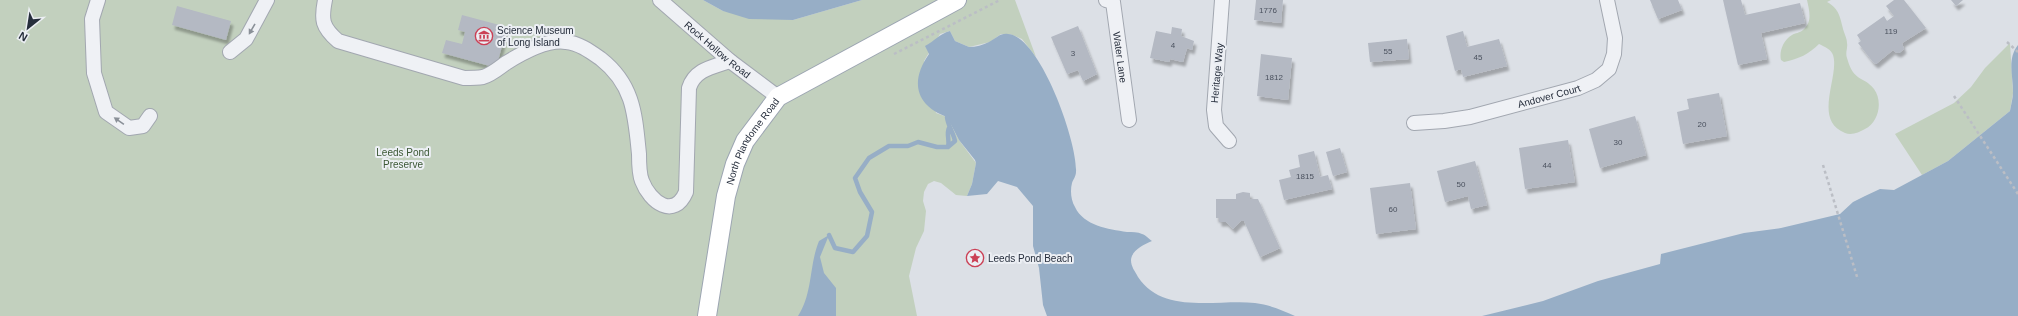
<svg xmlns="http://www.w3.org/2000/svg" width="2018" height="316" viewBox="0 0 2018 316" font-family="Helvetica,sans-serif">
<style>
.green{fill:#c2d0be}
.water{fill:#97aec6}
.lines{fill:none;stroke-linecap:round;stroke-linejoin:round}
.stream{stroke:#97aec6;stroke-width:4.5}
.building{fill:#b4b9c3;filter:url(#shadow)}
.minor-casing{stroke:#a2a7b0;stroke-width:16}
.major-casing{stroke:#9ca5b2;stroke-width:20}
.path{stroke:#bbbec5;stroke-width:2.5;stroke-dasharray:3 3;stroke-linecap:butt}
.minor{stroke:#eff1f5;stroke-width:14}
.major{stroke:#fff;stroke-width:18}
.oneway{fill:#8a9098}
.labels{text-anchor:middle;dominant-baseline:central;stroke-width:4;stroke-linejoin:round;paint-order:stroke}
.number-label{font-size:8px;fill:#4a515e}
.poi-label{font-size:10px;fill:#262e3c;stroke:#eceff4;text-anchor:start}
.street-label{font-size:10px;fill:#262e3c;stroke:#eceff4}
.park-label{font-size:10px;fill:#3b5834;stroke:#eceff4}
</style>
<defs>
<filter id="shadow"><feDropShadow dx="2.5" dy="4.5" stdDeviation="1" flood-color="#0004"/></filter>
</defs>
<rect width="100%" height="100%" fill="#dce0e6"/>
<path class="green" d="M0,0H703L723,11L793,20L862,0H1015L1036,57L1022,39L1010,34H1001L990,42L969,47L955,41L950,31L940,34L924,61L936,113L947,117L959,140L976,163L972,184L967,196L956,195L941,183L934,181L928,184L924,192L923,201L926,211L924,231L916,248L909,276L917,316H0Z
M1807,0H1831L1827,2C1840,9 1840,18 1844,32C1845,35 1847,39 1847,43C1848,48 1845,53 1847,58C1854,83 1863,75 1874,89C1883,101 1879,122 1865,129C1859,132 1852,136 1845,133C1812,120 1840,76 1833,55C1831,49 1825,47 1819,44C1809,54 1799,59 1784,62L1781,60C1779,52 1783,40 1792,35C1795,33 1800,33 1803,30C1813,22 1809,10 1807,0Z
M2010,43L2013,93L2010,111L1948,161L1922,175L1895,134L1954,103L1971,87L1985,68Z"/>
<path class="water" d="M703,0H862L793,20L749,19L723,11Z
M950,31L955,41L969,47C976,47 983,45 989,42C997,38 1000,33 1008,34C1040,36 1078,143 1076,172C1076,176 1073,180 1072,183C1070,191 1071,200 1075,207C1084,226 1108,229 1127,232C1132,232 1138,232 1142,234C1146,235 1149,239 1152,241C1143,245 1132,250 1131,260C1131,267 1135,271 1138,277C1163,315 1217,299 1255,303C1270,305 1282,310 1295,316H1047L1043,305L1039,268L1033,246V206L1017,187L998,181L987,194L967,196L972,184L976,163L975,160L959,140L947,117C915,105 910,81 929,54L925,46C935,41 939,34 950,31Z
M2018,45V316H1482L1543,301L1598,281L1660,264L1661,254L1744,233L1781,228L1840,214L1853,202L1865,196L1880,189L1894,190L1948,161L2010,111C2011,105 2013,98 2013,92C2013,75 2007,59 2018,45Z
M829,235L820,257L824,273L836,288V316H798C813,293 809,265 819,241Z"/>
<g class="lines">
<path class="stream" d="M948,147C950,140 946,134 949,128
M829,235L835,248L853,252L867,236L872,212L860,192L855,178L869,158L889,146H908L918,142L937,147H948L955,141C953,132 948,126 947,117"/>
</g>
<path class="building" d="M1256,0H1283L1281,23L1254,20Z
M1650,0H1678L1682,10L1658,19Z
M1723,0H1741L1745,15L1800,3L1805,23L1761,33L1767,59L1738,65Z
M1894,0H1904L1926,28L1902,43L1904,49L1899,53L1895,52L1893,50L1876,64L1873,62L1858,43L1861,41L1857,35L1884,16L1887,21L1894,16L1886,6Z
M1951,0H1963L1956,6Z
M177,6L231,21L226,40L172,25Z
M462,15L507,27L498,61L490,66L442,53L446,40L462,44L465,32L458,30Z
M1078,26L1097,74L1083,81L1078,70L1067,74L1051,37Z
M1172,27L1182,29L1181,36L1194,41L1192,50L1187,48L1183,62L1170,59L1169,62L1150,58L1156,31L1171,34Z
M1463,31L1467,47L1499,39L1507,66L1463,77L1461,69L1455,71L1446,36Z
M1407,39L1409,59L1370,62L1368,43Z
M1261,54L1292,58L1288,100L1257,96Z
M1719,93L1727,136L1683,144L1677,112L1689,109L1687,99Z
M1635,116L1646,155L1600,168L1589,129Z
M1568,140L1575,182L1525,189L1519,148Z
M1340,148L1347,172L1333,176L1326,152Z
M1314,151L1320,177L1328,175L1332,189L1284,200L1279,180L1291,177L1289,170L1300,167L1298,155Z
M1475,161L1487,205L1471,209L1468,196L1445,202L1437,171Z
M1410,183L1416,229L1376,234L1370,188Z
M1243,192L1250,193V199H1258L1280,248L1260,257L1244,221H1241L1233,229L1226,222H1219V218H1216V199H1236V194Z"/>
<g class="lines">
<defs>
<g id="minor">
<path d="M98,0L92,19L94,73L106,112L129,128L143,126L150,116"/>
<path d="M325,0C321,20 322,27 338,41L464,78C470,78 477,78 483,77C491,75 499,68 506,63C522,53 546,39 566,42C579,43 591,52 601,59C634,85 635,115 639,154C639,163 639,174 642,181C650,202 674,220 686,192L689,88C695,69 713,67 730,61"/>
<path id="s1" d="M660,0L730,61L778,97"/>
<path id="s2" d="M1106,0L1113,2L1129,120"/>
<path d="M1222,0L1214,110L1216,126L1229,141"/>
<path d="M230,52L246,39L267,0"/>
<path id="s3" d="M1414,123L1444,121L1470,117L1578,88L1596,80L1609,69L1614,54L1615,38L1607,0"/>
</g>
<g id="major">
<path id="s4" d="M707,316L726,196L735,164L745,141L778,97L957,0"/>
</g>
</defs>
<use href="#minor" class="minor-casing"/>
<use href="#major" class="major-casing"/>
<path class="path" d="M2007,42L2018,52
M894,54L1000,0
M1954,96L2018,194
M1823,165L1858,280"/>
<use href="#minor" class="minor"/>
<use href="#major" class="major"/>
</g>
<defs><path id="oneway-solid" d="M-6-.8H1V-3.2L6.5 0L1 3.2V.8H-6Z"/></defs>
<g class="oneway">
<use href="#oneway-solid" transform="translate(252 29) rotate(120)"/>
<use href="#oneway-solid" transform="translate(119 121) rotate(-145)"/>
</g>
<defs>
<symbol id="museum-ring" viewBox="-11 -11 22 22"><circle r="9.5" fill="#eceff4" stroke="#cb4156" stroke-width="1.5"/><path d="M0-6L6-3V-2H-6V-3ZM-5-1h2V3h-2ZM-1-1h2V3h-2ZM3-1h2V3H3ZM-6 4H6V6H-6Z" fill="#cb4156"/></symbol>
<symbol id="sight-ring" viewBox="-11 -11 22 22"><circle r="9.5" fill="#eceff4" stroke="#cb4156" stroke-width="1.5"/><path d="M0-6L1.8-2.2L6-1.7L2.9 1.2L3.7 5.4L0 3.3L-3.7 5.4L-2.9 1.2L-6-1.7L-1.8-2.2Z" fill="#cb4156"/></symbol>
</defs>
<g fill-rule="evenodd">
<use href="#museum-ring" x="474" y="26" width="20" height="20"/>
<use href="#sight-ring" x="965" y="248" width="20" height="20"/>
</g>
<g class="labels">
<g class="number-label">
<text x="1268" y="10">1776</text>
<text x="1891" y="31">119</text>
<text x="1173" y="45">4</text>
<text x="1388" y="51">55</text>
<text x="1073" y="53">3</text>
<text x="1478" y="57">45</text>
<text x="1274" y="77">1812</text>
<text x="1702" y="124">20</text>
<text x="1618" y="142">30</text>
<text x="1547" y="165">44</text>
<text x="1305" y="176">1815</text>
<text x="1461" y="184">50</text>
<text x="1393" y="209">60</text>
</g>
<g class="poi-label">
<text x="497" y="30">Science Museum<tspan x="497" dy="12">of Long Island</tspan></text>
<text x="988" y="258">Leeds Pond Beach</text>
</g>
<g class="street-label">
<text stroke="none"><textPath href="#s1" startOffset="76">Rock Hollow Road</textPath></text>
<text stroke="none"><textPath href="#s2" startOffset="63">Water Lane</textPath></text>
<text transform="translate(1217 73) rotate(-85)">Heritage Way</text>
<text stroke="none"><textPath href="#s3" startOffset="138">Andover Court</textPath></text>
<text stroke="none"><textPath href="#s4" startOffset="183">North Plandome Road</textPath></text>
</g>
<g class="park-label">
<text x="403" y="152">Leeds Pond<tspan x="403" dy="12">Preserve</tspan></text>
</g>
</g>
<g transform="translate(28 28) rotate(210)" stroke="#eceff4" stroke-width="3" paint-order="stroke">
<path d="M0-3L7 15L0 10L-7 15Z" fill="#262e3c"/>
<text y="-6" font-size="11" font-weight="bold" text-anchor="middle" fill="#262e3c">N</text>
</g>
</svg>
